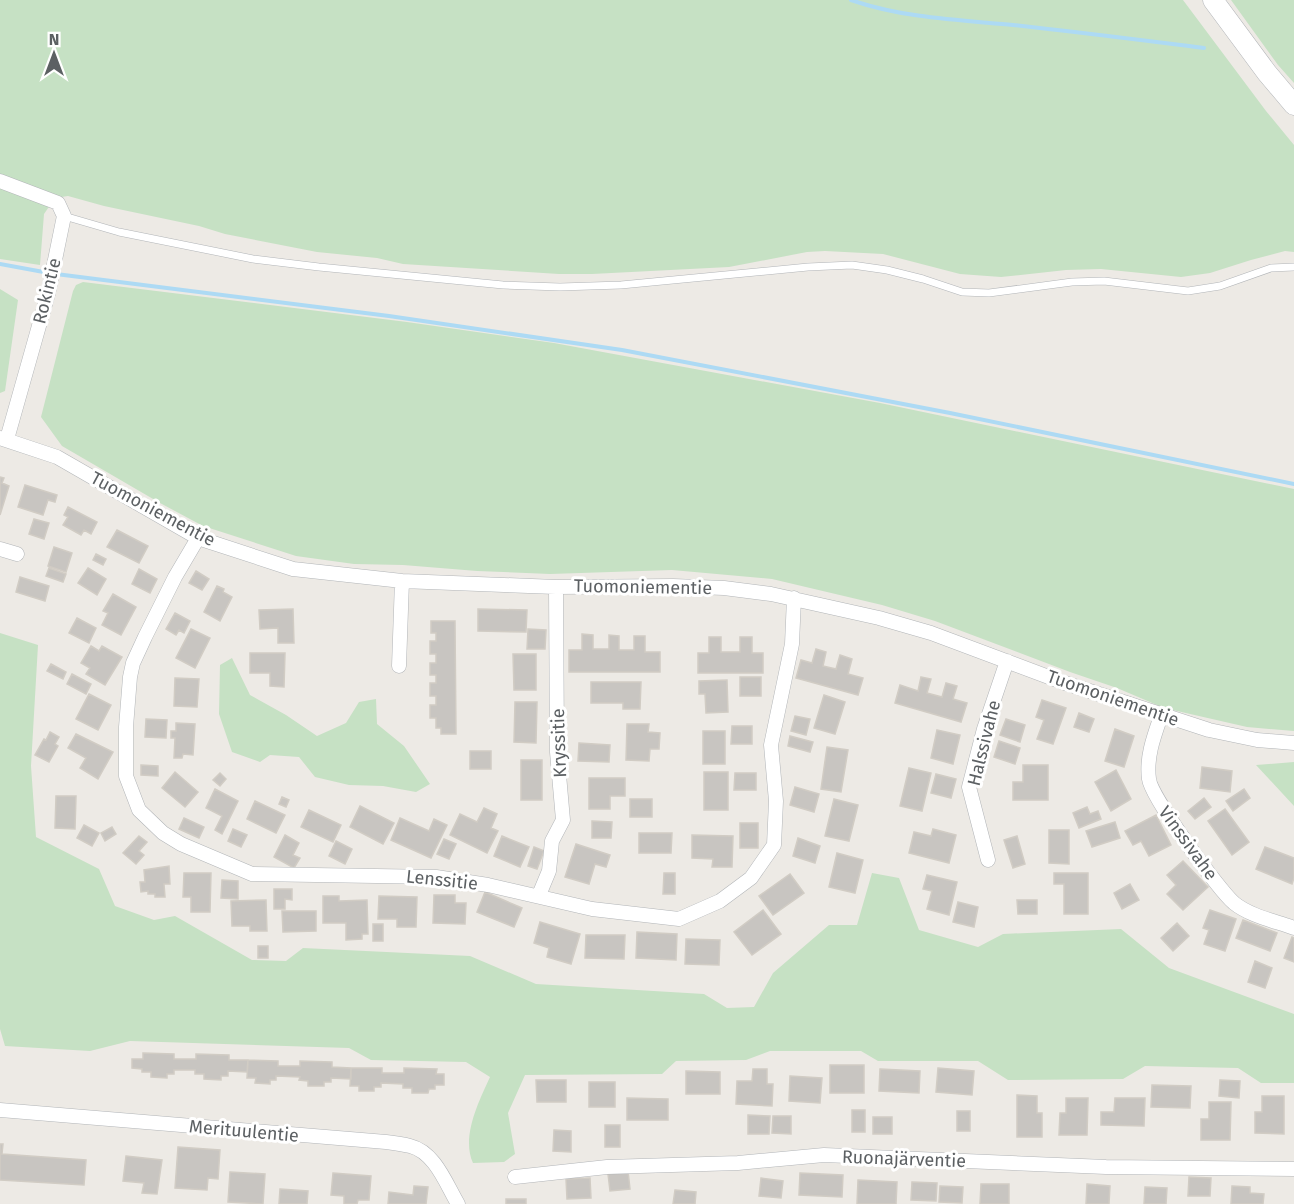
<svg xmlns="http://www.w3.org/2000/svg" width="1294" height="1204" viewBox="0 0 1294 1204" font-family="'Fira Sans',sans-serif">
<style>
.green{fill:#c6e1c4}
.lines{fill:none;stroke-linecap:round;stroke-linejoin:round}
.stream{stroke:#addaf4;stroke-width:4}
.building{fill:#c8c5c1;stroke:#d1ccc4;stroke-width:1.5}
.service-casing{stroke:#b2b5b8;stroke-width:8}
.minor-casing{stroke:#b2b5b8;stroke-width:15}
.secondary-casing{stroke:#b1b4b8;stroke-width:21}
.service{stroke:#fff;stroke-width:7}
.minor{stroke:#fff;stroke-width:14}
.secondary{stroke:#fff;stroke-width:20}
.labels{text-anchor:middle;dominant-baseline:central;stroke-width:6;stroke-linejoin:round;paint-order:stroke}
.street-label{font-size:18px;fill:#5c6063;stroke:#fff}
</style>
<rect width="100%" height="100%" fill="#edeae5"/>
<path class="green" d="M0,0H1183L1266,111L1294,145V252L1285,251L1251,260L1210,273L1181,277L1101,269L1066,270L1001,277L960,274L883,254L825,251L807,252L729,267L592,274H559L403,264L377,258L317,252L225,234L199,226L104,206L68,196L55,198L44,214L40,265L0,259Z
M1231,0H1294V83L1278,65Z
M83,282L407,322L554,343L880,403L1294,489V731L1247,727L1164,708L1117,688L1070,672L935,621L882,605L772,579L672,570L550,574L477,571L403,565L354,564L296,556L203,526L160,503L62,446L41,417L73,291L76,285Z
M0,289L18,300L5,391L0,393Z
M0,633L38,645L31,766L36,837L99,869L115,906L154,920L175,916L252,960L286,961L303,948L470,956L536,984L704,994L727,1008L754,1007L773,973L829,925H857L872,873L899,878L919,930L978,947L1003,934L1121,929L1169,968L1294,1014V1083H1261L1238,1068L1145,1066L1123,1079L1008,1080L978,1061H878L861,1051H770L746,1060L676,1061L662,1074L525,1075L508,1113L515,1154L504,1162L473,1163C461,1137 479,1101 490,1077L466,1062L371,1060L349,1048L130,1041L90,1051L5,1046L0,1029Z
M232,658L250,695L286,715L317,736L346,723L359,702L376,699L377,724L404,746L430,784L416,792L383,786L349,785L315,777L299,757L270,755L260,762L232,752L219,714L220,665Z
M1294,762V806L1256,765Z"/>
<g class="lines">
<path class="stream" d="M851,0C903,18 959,20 1013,25C1077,32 1140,40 1204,48
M0,264L49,273
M56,274L389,316L622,350L950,413L1294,484"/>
</g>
<path class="building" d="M0,477L4,478L2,483L9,486L0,515Z
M25,485L57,495L55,502L48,500L43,515L18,507Z
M68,507L97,522L91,534L84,530L81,535L63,525L68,517L64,515Z
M34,519L49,523L44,539L29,534Z
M117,530L148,546L139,563L107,547Z
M54,547L72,553L66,572L48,566Z
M96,554L106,559L103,565L93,560Z
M49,568L66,574L63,582L46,576Z
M88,568L106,579L97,595L78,583Z
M139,569L157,579L150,593L132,584Z
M196,571L209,579L202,590L189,583Z
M20,577L49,586L45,601L16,592Z
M217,586L224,589L223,592L232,597L220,621L204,612Z
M113,594L136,607L121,635L102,625L108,613L103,611Z
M293,609L294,643H278V628L260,629L259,610Z
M478,609L527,610L526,632L478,631Z
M175,613L190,621L184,633L179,630L176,635L166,629Z
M77,618L96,628L89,643L69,633Z
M431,621H455L456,734H441V728H436V718H430V705H436V696H430V683H436V675H430V663H436V654H430V641H436V633H431Z
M191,629L210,638L195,668L176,658Z
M528,629L546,630L545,649H527Z
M582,634L593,635V649H609V635L619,636V650H634V636H645V652H660V672H569V650H582Z
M709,637H721V652H740V637H752V653H763V673H698V653H709Z
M91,646L99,651L102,646L122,657L105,685L86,674L90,668L81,663Z
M816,649L826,652L823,666L836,669L840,655L852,659L848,674L863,678L858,695L796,678L801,660L812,663Z
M250,653H285L284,687L270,686V673H250Z
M513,654H536V690H514Z
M51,664L66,672L63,679L47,671Z
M72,674L91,684L86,694L67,684Z
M740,677H761V696H740Z
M921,677L931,679L927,693L942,697L946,683L957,686L953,699L967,703L961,722L895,703L900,685L918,691Z
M175,678L199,679L197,707L174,706Z
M727,680L728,712L706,713L705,694H699V681Z
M591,682H641L640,709H623V703H591Z
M89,694L111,705L98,730L76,719Z
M824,695L845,702L835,734L814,728Z
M1042,700L1066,708L1053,744L1037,739L1044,720L1036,717Z
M515,702H537L536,743L514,742Z
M1079,713L1094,719L1089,732L1074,727Z
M795,716L810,719L806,735L791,731Z
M146,719L167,720L166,738L145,737Z
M1006,719L1025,725L1020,742L1000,735Z
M176,723L195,724L193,755L183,754L182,758H174L175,738H171V731H176Z
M627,724H649L648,732L660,733L659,749H650L649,761L626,760Z
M732,726H752V744H731Z
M1115,729L1134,736L1124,767L1105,761Z
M937,730L960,735L953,764L931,758Z
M703,731H725V764H703Z
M50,732L59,737L55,744L58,746L49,762L35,755L44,739L46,740Z
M76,734L113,752L98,779L80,768L86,758L68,748Z
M790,736L813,742L810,752L788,746Z
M999,741L1020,748L1015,764L994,757Z
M579,743L610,745L609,762L578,761Z
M827,747L848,750L841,792L821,789Z
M470,751H491V769H470Z
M521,760H542V800H521Z
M141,765L158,766V776L141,775Z
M1023,765H1048V800H1013V782H1023Z
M1202,767L1232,771L1230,792L1200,788Z
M909,768L931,773L922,811L900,806Z
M1116,770L1131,799L1111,811L1095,782Z
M175,772L198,792L185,807L162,788Z
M704,772H728V810H704Z
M220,773L226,779L220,786L213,780Z
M735,773H756V790H734Z
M936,774L956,779L951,798L931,793Z
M589,778H625V796H610V809H589Z
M795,787L819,794L814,812L790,805Z
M215,789L238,801L222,834L215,830L222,816L206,808Z
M1244,789L1250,798L1233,811L1226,801Z
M56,796H76L75,829L55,828Z
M282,797L289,800L286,807L279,804Z
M1204,798L1211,807L1195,819L1188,811Z
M630,799H652V817H630Z
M834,799L858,805L849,841L825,836Z
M255,801L285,815L276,833L247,819Z
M360,806L394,823L383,844L350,827Z
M1087,807L1090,814L1098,811L1101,819L1079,828L1073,813Z
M484,808L497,814L491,828L498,831L487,853L450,835L460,814L477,822Z
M1225,809L1249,842L1232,855L1208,821Z
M309,810L341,825L333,842L301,827Z
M1156,815L1171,845L1149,856L1141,841L1133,845L1125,831Z
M184,818L204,827L199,838L179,829Z
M400,818L429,831L434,819L447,825L431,858L391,840Z
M592,821L612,822L611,838H592Z
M1115,822L1120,838L1092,847L1086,831Z
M740,823H758V848H740Z
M84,825L99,833L92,846L77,838Z
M112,827L116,834L105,841L101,833Z
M233,829L247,835L241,847L228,841Z
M933,829L956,835L949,863L909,853L914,832L931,836Z
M1049,830H1069V864L1049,863Z
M639,833H672L671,853H639Z
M285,835L299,843L293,855L300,858L294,868L274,857Z
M692,835L733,836L732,867H712L713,859L692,858Z
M139,836L147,842L139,851L144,855L136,864L123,853Z
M502,836L529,847L520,867L494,856Z
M1017,836L1025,864L1013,868L1004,840Z
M798,838L820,846L815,863L793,856Z
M444,839L456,844L449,859L437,854Z
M336,841L352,849L345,864L329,856Z
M576,844L610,855L606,867L595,864L589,884L565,877Z
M534,847L544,851L537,869L528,866Z
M1265,847L1294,858V878L1292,884L1256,869Z
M837,853L863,860L855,893L829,887Z
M1183,861L1208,887L1183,910L1167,894L1176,885L1167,875Z
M169,866L170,884H164L165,897H155V894H148V891L141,892L140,882H145L144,870Z
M184,873H211L210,912H191V897H183Z
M664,873H675V894H663Z
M1054,873H1088V914H1064V884H1054Z
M790,874L804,893L773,915L759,896Z
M927,875L957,882L949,915L927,909L932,891L923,889Z
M222,880L238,881V899L221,898Z
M1130,884L1139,900L1122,909L1114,893Z
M274,889H292V900L285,899V909H274Z
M485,892L522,908L514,927L477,912Z
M434,895H455V903H466L465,924L433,923Z
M323,896H339V901L367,900L368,934H362V939L346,940V923H323Z
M379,896L417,897L416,927H397V919H378Z
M266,900L267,931H250V926H232L231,901Z
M1017,900H1037V914H1018Z
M958,902L978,907L974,927L953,922Z
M763,910L781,934L752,955L734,932Z
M1210,910L1236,919L1225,951L1204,944L1209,930L1203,928Z
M282,911H316V931L283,932Z
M1243,920L1277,933L1270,951L1236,938Z
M540,922L580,934L571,964L547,957L549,948L534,943Z
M1177,923L1189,936L1173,951L1161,938Z
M373,924H383V941H373Z
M637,932L677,934L676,960L636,958Z
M586,935H625L624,959L585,958Z
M1292,937L1294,938V962L1284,958Z
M686,939L720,940L719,965L685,964Z
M258,946H268V958H258Z
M1255,961L1272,968L1265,988L1248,982Z
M143,1053L174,1054V1059H196V1054L229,1055V1060H248L247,1072L228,1071V1076H221V1080L204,1079V1074H195V1070H174V1074H167V1078L151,1077V1072H142V1069L132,1068V1059H143Z
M248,1060L278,1061V1066H300V1061L332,1062V1067L351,1068V1079L331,1078V1082H324V1086H308V1081L299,1080L300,1077L276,1076V1080H270V1084L255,1083L256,1078H247Z
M830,1065H864V1093H830Z
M351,1068H382V1073H404V1068L437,1069L436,1074H444V1085H435V1089H429L428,1093H412V1088H403V1084L381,1083V1087H374V1091H359V1086H350Z
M938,1068L974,1071L972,1095L936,1092Z
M753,1069H767V1084H773L772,1106L736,1104L737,1081H752Z
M880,1069L920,1071L919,1093L879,1091Z
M686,1071L720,1072V1094H686Z
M790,1076L822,1078L820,1103L789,1101Z
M536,1080H566V1102H537Z
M1220,1080L1240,1081L1239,1098L1219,1096Z
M589,1082H615V1107H589Z
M1152,1085L1191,1086L1190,1108L1151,1107Z
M1017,1095L1037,1096V1113H1042V1137H1017Z
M1262,1096H1284V1134L1255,1133V1112H1262Z
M627,1098L668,1099V1120H627Z
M1066,1098H1088L1087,1135H1059L1060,1113H1066Z
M1115,1098H1145L1144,1126L1101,1125V1112H1114Z
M1209,1102H1231L1230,1140H1201V1119H1209Z
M852,1110H865V1132H852Z
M957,1111H970V1131H957Z
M748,1115L770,1116L769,1134H748Z
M773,1116H791V1134L772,1133Z
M873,1117H892V1134H873Z
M605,1125H620V1147H605Z
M554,1130L571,1131V1152L553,1151Z
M0,1144H3L2,1154L86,1160L84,1185L0,1180Z
M178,1147L220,1150L218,1179L208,1178L207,1190L175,1188Z
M126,1156L162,1160L157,1194L142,1193L144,1183L123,1181Z
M628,1171L630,1189L610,1191L608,1174Z
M230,1172L265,1174L263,1204L228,1202Z
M333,1173L371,1176L369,1200H358L357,1204H344V1196L331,1195Z
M800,1173L843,1175L842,1197L799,1195Z
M1189,1177L1211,1178L1210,1196H1188Z
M590,1178L591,1198L567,1199L566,1179Z
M761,1178L783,1181L781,1198L759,1196Z
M858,1180L897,1182L896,1204H857Z
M912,1182L937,1183L936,1201L911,1200Z
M981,1184H1009V1204H980Z
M1087,1184L1110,1186L1109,1204H1086Z
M414,1186L428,1187L426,1204H388L389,1192L413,1195Z
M940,1186L963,1187L962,1203L939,1202Z
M1232,1186L1250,1187V1193L1264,1194L1263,1204H1231Z
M1145,1187L1167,1188L1166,1204H1144Z
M280,1189L308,1191L307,1204H279Z
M675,1190L696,1192L695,1204H673Z
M506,1199H526V1204H506Z"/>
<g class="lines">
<defs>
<path id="service" d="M64,216L119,232L253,259L319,267L503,285L560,287L621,285L808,267L852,265L887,270L923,279L962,292L989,293L1072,282L1104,281L1188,291L1220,286L1271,268L1294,267"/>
<path id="minor" d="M0,181L58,203L64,216L48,294L7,439
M0,438L57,457L198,538L293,569L402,581L556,587L673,586L724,588L771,594L879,618L931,633L1062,682L1209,730L1257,740L1294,743
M198,538L175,577L145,637L133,663L130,677L126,727V776L139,810L163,833L181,844L252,874L436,877L488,885L592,909L679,919L720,901L751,878L774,845L776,801L771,745L792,644L794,598
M0,549L17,554
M399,666L402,581
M1161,716C1154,736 1146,757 1149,779C1151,797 1219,890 1234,903C1250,916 1275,921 1294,928
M988,860L969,787L984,729L1007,661
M539,895L549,871L552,841L563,820L557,752L556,587
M0,1110L386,1142C394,1143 402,1144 410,1146C435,1152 446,1184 458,1204
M515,1177L607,1167L738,1163L824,1155L1106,1167L1294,1169"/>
<path id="secondary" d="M1213,0L1267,73L1294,105"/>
</defs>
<use href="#service" class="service-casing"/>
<use href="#minor" class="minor-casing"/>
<use href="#secondary" class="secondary-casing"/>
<use href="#service" class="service"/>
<use href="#minor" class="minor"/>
<use href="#secondary" class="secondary"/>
</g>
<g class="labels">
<g class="street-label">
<text transform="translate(47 291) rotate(-76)">Rokintie</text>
<text transform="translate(153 509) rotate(28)">Tuomoniementie</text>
<text transform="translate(643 587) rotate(1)">Tuomoniementie</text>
<text transform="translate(1113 698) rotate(19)">Tuomoniementie</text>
<text transform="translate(559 743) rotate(-92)">Kryssitie</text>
<text transform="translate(984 743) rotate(-76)">Halssivahe</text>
<text transform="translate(1188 843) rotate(54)">Vinssivahe</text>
<text transform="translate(442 880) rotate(6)">Lenssitie</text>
<text transform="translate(244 1131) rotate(5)">Merituulentie</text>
<text transform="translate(904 1159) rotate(2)">Ruonajärventie</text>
</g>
</g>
<g transform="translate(54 54)" stroke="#ffffff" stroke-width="4.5" paint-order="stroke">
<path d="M0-4.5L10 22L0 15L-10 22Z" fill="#5c6063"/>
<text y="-9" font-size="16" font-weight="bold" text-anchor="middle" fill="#5c6063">N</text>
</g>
</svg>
